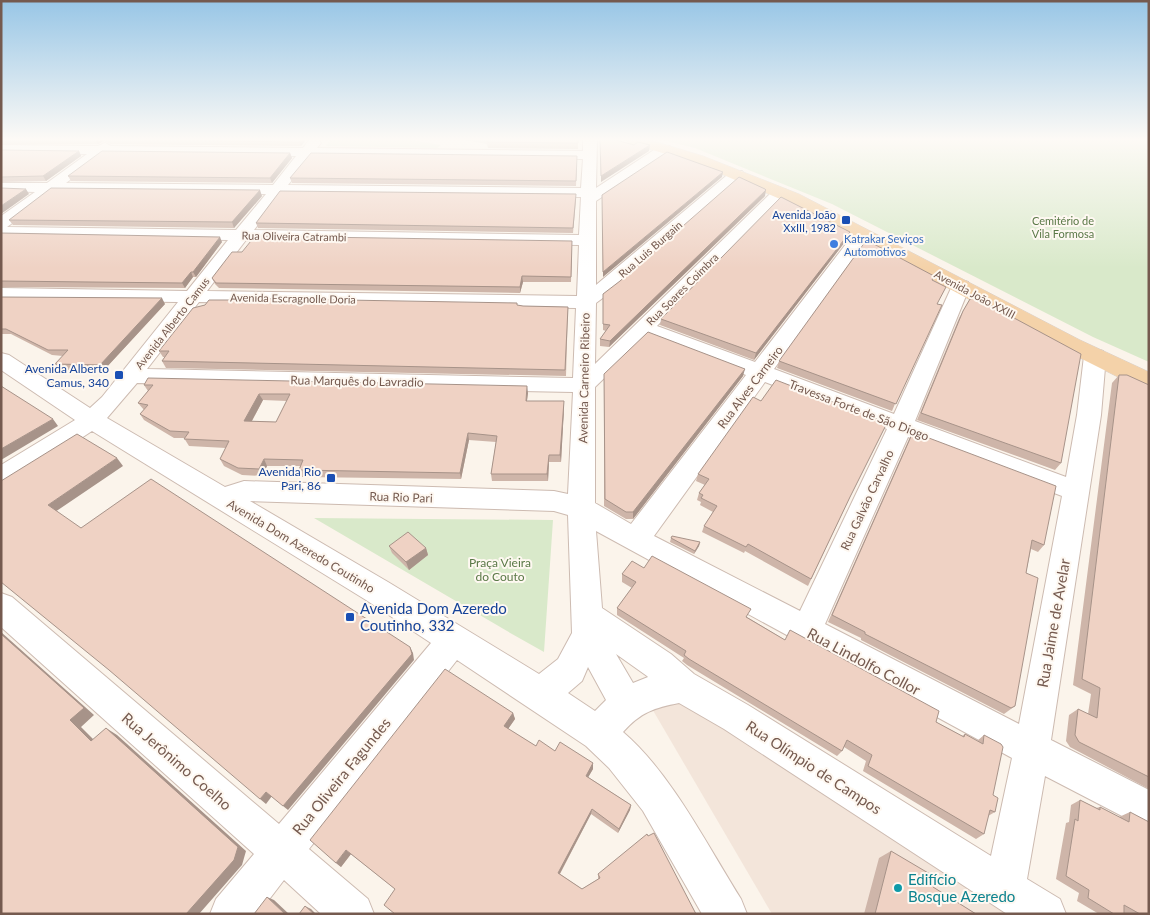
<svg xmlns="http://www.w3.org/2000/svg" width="1150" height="915" viewBox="0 0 1150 915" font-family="Lato,sans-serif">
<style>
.residential{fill:#f3e5da}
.green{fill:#d9e9ca}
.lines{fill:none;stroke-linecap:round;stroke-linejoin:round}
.minor-casing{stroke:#cdbbb1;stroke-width:2}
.major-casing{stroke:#d8d1ce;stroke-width:1}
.minor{fill:#fff;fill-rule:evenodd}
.major{fill:#f4d2a9;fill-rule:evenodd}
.wall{fill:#ceb5a9;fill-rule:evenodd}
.shaded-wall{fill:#a79389}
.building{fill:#efd2c4;stroke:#a79389;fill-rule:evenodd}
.transit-dot{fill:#1a4fb4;stroke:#fef8f1;stroke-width:2}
.shop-dot{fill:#3f7fe0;stroke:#fef8f1;stroke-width:2}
.culture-dot{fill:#0f9aa8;stroke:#fef8f1;stroke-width:2}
.labels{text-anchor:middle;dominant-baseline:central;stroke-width:4;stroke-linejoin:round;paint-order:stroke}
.far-transit-label{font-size:11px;fill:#164399;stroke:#fef8f1;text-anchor:end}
.far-park-label{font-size:11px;fill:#5b7948;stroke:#fef8f1}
.far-street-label{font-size:11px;fill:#755a4f;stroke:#fef8f1}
.far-shop-label{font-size:11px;fill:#366cbe;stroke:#fef8f1;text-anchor:start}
.transit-label{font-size:12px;fill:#164399;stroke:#fef8f1;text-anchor:end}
.street-label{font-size:12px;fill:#755a4f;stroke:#fef8f1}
.park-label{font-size:12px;fill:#5b7948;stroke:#fef8f1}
.near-transit-label{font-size:15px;fill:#164399;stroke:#fef8f1;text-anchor:start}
.near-street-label{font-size:15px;fill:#755a4f;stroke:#fef8f1}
.near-culture-label{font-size:15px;fill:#0d838f;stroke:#fef8f1;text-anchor:start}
</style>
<rect width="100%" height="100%" fill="#fbf4eb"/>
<path class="residential" d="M675,699L689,702L1016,914H772L651,707Z"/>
<path class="green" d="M331,140H412L441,145L437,148L326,146Z
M662,140H1149V362L1093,337L832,204L695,148Z
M314,518L553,520L544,652L512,634Z"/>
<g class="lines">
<defs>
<path id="minor" d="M309,140H319L321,143L317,148L583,151V140H597L596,188L660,146H670L672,149L670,152L596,201V285L732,171H742L744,174L742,177L619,286L596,303L595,364L775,189H785L788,192L785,195L657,326L755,362L856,231H868L870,235L774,369L894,414L952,286L954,282L961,280L968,282L970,286L915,421L1066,477L1077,415L1084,356L1087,351L1095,349L1103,351L1106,356L1101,415L1051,740L1149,790V830L1045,776L1027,879L1060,899L1066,914H1007L724,729L679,703C654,708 641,712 623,732C671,773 707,845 741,899L747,914H702L643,811L609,768L586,746L457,660L309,849L368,899L374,914H321L284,880L258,914H210L216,899L254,854L1,627V593L12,597L279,824L431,643L366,600L92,431L10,485L1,488V465L75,420L1,370V353L9,355L90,408L102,397L178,302L1,300V288L187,291L228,240L1,237V216L35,192L1,191V183H47L87,154L1,153V145L98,146L105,143L111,146L303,148ZM104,154L296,156L273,185L66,183ZM311,156L583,159L581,188L288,185ZM54,192L266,194L236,230L7,227ZM281,194L581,197L579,235L254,230ZM246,240L579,245L577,296L207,291ZM199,302L576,308L573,378L147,369ZM647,337L746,375L631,524L595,503V387ZM765,382L887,429L800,611L654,536ZM137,383L573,392L568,494L554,491L244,481L225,487L107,418ZM908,437L1062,496L1019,724L825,624ZM250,501L554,511L568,515L572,633L558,659L539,674L388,582ZM596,531L1012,758L991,856L748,705L694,674L671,654L602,608ZM616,654L647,676L648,677L633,683ZM588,667L606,700L595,711L568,693L582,681Z"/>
<path id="major" d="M627,140H650L703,156L799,194L1080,340L1149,372V390L1140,388L1064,350L787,202L693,162L629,143Z"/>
</defs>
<use href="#minor" class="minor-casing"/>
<use href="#major" class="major-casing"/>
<use href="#minor" class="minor"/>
<use href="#major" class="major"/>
</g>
<path class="wall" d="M1,140H306L301,146L111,144L104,141L98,144H1Z
M465,140H578V149L488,148L487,144Z
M1,150L79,151L81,156L46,181L1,182Z
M290,153L292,158L272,183L71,181L68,176Z
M577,156L576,186L292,183L290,178Z
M262,196L234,228L13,225L9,220Z
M765,196L609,347L600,346V339L606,331L603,330V294Z
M576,199L573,233L258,228L256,223Z
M1,233L222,242L196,277H193L185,288L1,287Z
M848,238L754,360L660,325L661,319Z
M572,241L571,282H523L520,293L219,288L215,284L212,278L242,252Z
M932,280L937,304L892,411L777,368L779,361Z
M1,297L165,304L104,370H59L55,364L63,356L52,355L11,334H1Z
M230,298L517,305L523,306L568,307L566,376L166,368L162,361L165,357H163L159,351L205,305L231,300Z
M970,299L1061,463L1055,470L917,420L959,318Z
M1119,375L1149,385V789L1070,747L1066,741L1069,715L1078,709L1088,714L1091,694L1073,685L1112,383Z
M743,376L633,519H626L604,506V381Z
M144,385L528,393L527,401L564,408L561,462H549L548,481H492L491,474L496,442L469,440L461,479L302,477L299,470L300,466H267L262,476L242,475L224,466L220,459L226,448L189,446L184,438H174L144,420L140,414L144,410L138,403L148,391ZM263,400L287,401L276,422L252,421Z
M913,432L1044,545L1038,552L1031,549L1026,573L1015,706L1004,714L861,640V638L828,622L909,439Z
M698,474L850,497L808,586L745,551L744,553L702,532L704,526L713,512L700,505L701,502L697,500L699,493L705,485L696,481Z
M671,538L700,542L699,546L694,554L670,542Z
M389,546L426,548L428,555L409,570L392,553Z
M644,568L747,617L785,640L962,736L965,734L977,741L984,735L995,812L988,816L984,834L976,839L863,771L866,761L844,747L842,751L837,756L687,665L682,661L684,658L617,615V608L632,588L622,582V574Z
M513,713L515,719L508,729L536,746L555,751L593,763V769L588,777L631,805L630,810L618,833L591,814L560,874L582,889L598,879V874L696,914L395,889L351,854L341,867L336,863Z
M1080,800L1096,808L1100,807L1119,817L1130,812L1149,914H1099L1077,901L1079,893L1056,879L1066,823L1069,822L1071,805Z
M891,851L933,887L976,914H864L879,858Z"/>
<path class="shaded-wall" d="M95,140H104V141L98,144Z
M301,140H306L301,146L300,142Z
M650,145L649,151L601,182V176Z
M79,151L81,156L46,181L43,176Z
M290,153L292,158L272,183L270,178Z
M723,172L722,177L603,277V272Z
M26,189L29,194L1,214V206Z
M260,190L262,196L234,228L232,222Z
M766,190L765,196L609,347L610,341Z
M850,232L848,238L754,360L756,353Z
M220,237L222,242L196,277L193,272Z
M191,272L193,277L185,288L182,283Z
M522,276L523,282L520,293V287Z
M162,298L165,304L104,370L100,365Z
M745,369L743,376L633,519V512Z
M527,386L528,393L526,407V401Z
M259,394L263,400L248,428L244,421Z
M564,401V408L561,462L560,455Z
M53,419L58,426L1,460V449Z
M468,433L469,440L461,479L460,473Z
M549,455V462L548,481L547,474Z
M117,458L123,466L55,512L48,505Z
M264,459L267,466L262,476L259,469Z
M700,542L699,546L694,554L695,551Z
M426,548L428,555L409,570L406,562Z
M1,632L94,715L81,727L102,748L91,741L70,720L1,634Z
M410,647L413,653L414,660L288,810L283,806Z
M513,713L515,719L506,732L504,726Z
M106,728L117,735L246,851L242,865L199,914H186Z
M593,763V769L586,781V776Z
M266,792L272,796L266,804L260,799Z
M631,805L630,810L618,833L619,829Z
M592,809L591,814L558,877V873Z
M346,850L351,854L341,867L336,863Z
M267,897L274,900L289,914H285Z
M305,906L311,909L316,914H314Z"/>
<path class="building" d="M145,140H301L300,142Z
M487,140H578V143L487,142Z
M600,140H616L634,145L638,142L650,145L601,176Z
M1,150L79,151L43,176L1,177Z
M102,151L290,153L270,178L68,176Z
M667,152L723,172L603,272L602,195Z
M311,153L577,156L576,181L290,178Z
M739,177L765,189L766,190L610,341L600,339L610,325L603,324V294L620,281Z
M1,188L26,189L1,206Z
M51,188L260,190L232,222L9,220Z
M280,191L576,194L573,228L256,223Z
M781,197L850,232L756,353L661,319Z
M1,233L220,237L193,272H191L182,283L1,281Z
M255,236L572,241L571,277L522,276L520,287L216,283L212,278L232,252H242Z
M865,242H870L934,276L932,280L946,287L937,304L942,305L896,404L779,361Z
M1,297L162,298L100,365L55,364L68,350H48L6,329H1Z
M230,298L517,303V305L523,306L568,307L565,370L162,361L169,351H159L193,308L205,305L209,300H232Z
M977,298L1081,354L1061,463L921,413L963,311L970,299Z
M648,332L745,369L633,512H626L605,499L604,374Z
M1119,375H1127L1149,385V777L1079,742L1075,735L1078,709L1097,718L1100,688L1082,679Z
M148,378L527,386L526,401H564L560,455H549L547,474H491L497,436L468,433L460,473L299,470L303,460L264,459L259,469L238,468L220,459L229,441L184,439L189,432L170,431L140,414L148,405L138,403L153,385H144ZM259,394H290L276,422L244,421Z
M776,380L887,423L850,497L811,579L748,544L746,547L704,526L717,506L701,498L703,495L699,493L709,479L698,474L753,397L761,401Z
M1,386L53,419L1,449Z
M913,432L1056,486L1044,545L1032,540L1026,573L1038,578L1015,706L1011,708L865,634V632L832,615Z
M77,434L117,458L48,505L81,528L151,479L410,647L412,654L283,806L266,792L260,799L109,670L1,582V481Z
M408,532L426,548L406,562L389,546Z
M672,536L700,542L695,551L671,538Z
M652,556L751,609L746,617L785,640L790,630L939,711L936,722L964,737L965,734L983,744L984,735L1001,744L1003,747L993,795L998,798L995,812L990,810L984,834L868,766L872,755L847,740L842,751L689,659L684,655L686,651L617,608L636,582L622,574L632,561L644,568Z
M1,634L84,708L70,720L91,741L106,728L238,847L234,860L186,914H1Z
M445,669L513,713L504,726L536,746L539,740L555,751L560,742L593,763L586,776L631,805L619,829L592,809L558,873L582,889L600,878L598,874L647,834L648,836L654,833L696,914H395L384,905L395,889L346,850L336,863L310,840Z
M1080,800L1100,810V807L1129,822L1130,812L1149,822V914H1140L1124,905V914H1114L1088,898L1089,890L1066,876L1075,819L1078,821Z
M891,851L935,877L933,887L976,914H875Z
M267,897L285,914H254Z
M305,906L314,914H299Z"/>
<linearGradient id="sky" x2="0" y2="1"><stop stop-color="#98c6e6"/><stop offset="0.52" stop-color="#fdfaf6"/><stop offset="1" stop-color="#fdfaf6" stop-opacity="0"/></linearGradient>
<rect width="1150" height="268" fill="url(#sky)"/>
<g class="transit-dot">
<rect x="841" y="215" width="10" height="10" rx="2.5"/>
<rect x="114" y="370" width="10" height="10" rx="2.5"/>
<rect x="326" y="473" width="10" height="10" rx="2.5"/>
<rect x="345" y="612" width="10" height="10" rx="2.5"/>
</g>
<circle class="shop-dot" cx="834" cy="244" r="5"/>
<circle class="culture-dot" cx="898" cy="888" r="5"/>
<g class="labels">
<g class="far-transit-label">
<text x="836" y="214">Avenida João<tspan x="836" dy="13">XxIII, 1982</tspan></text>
</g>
<g class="far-park-label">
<text x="1063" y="220">Cemitério de<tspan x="1063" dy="13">Vila Formosa</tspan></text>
</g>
<g class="far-street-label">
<text transform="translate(294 236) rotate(1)">Rua Oliveira Catrambi</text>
<text transform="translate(650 249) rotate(-41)">Rua Luis Burgain</text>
<text transform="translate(682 289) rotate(-45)">Rua Soares Coimbra</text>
<text transform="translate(975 294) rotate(28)">Avenida João XXIII</text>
<text transform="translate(293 298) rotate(1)">Avenida Escragnolle Doria</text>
<text transform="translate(172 323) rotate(-52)">Avenida Alberto Camus</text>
</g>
<g class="far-shop-label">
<text x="844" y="238">Katrakar Seviços<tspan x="844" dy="13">Automotivos</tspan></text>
</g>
<g class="transit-label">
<text x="109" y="368">Avenida Alberto<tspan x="109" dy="14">Camus, 340</tspan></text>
<text x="321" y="471">Avenida Rio<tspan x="321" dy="14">Pari, 86</tspan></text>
</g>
<g class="street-label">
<text transform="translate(584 378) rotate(-89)">Avenida Carneiro Ribeiro</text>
<text transform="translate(357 381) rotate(1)">Rua Marquês do Lavradio</text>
<text transform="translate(750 387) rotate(-53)">Rua Alves Carneiro</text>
<text transform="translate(859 410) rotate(21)">Travessa Forte de São Diogo</text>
<text transform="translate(401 497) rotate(2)">Rua Rio Pari</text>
<text transform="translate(867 500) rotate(-65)">Rua Galvão Carvalho</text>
<text transform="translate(301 546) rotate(31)">Avenida Dom Azeredo Coutinho</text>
</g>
<g class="park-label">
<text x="500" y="562">Praça Vieira<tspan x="500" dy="14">do Couto</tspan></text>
</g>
<g class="near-transit-label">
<text x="360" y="608">Avenida Dom Azeredo<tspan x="360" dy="17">Coutinho, 332</tspan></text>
</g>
<g class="near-street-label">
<text transform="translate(1053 623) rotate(-80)">Rua Jaime de Avelar</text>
<text transform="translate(864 661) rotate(28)">Rua Lindolfo Collor</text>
<text transform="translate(177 761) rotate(41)">Rua Jerônimo Coelho</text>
<text transform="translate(814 767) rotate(33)">Rua Olímpio de Campos</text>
<text transform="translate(341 776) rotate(-51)">Rua Oliveira Fagundes</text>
</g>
<g class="near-culture-label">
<text x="908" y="879">Edifício<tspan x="908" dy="17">Bosque Azeredo</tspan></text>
</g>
</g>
<rect width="1150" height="915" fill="none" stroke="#755a4f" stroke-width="5"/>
</svg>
